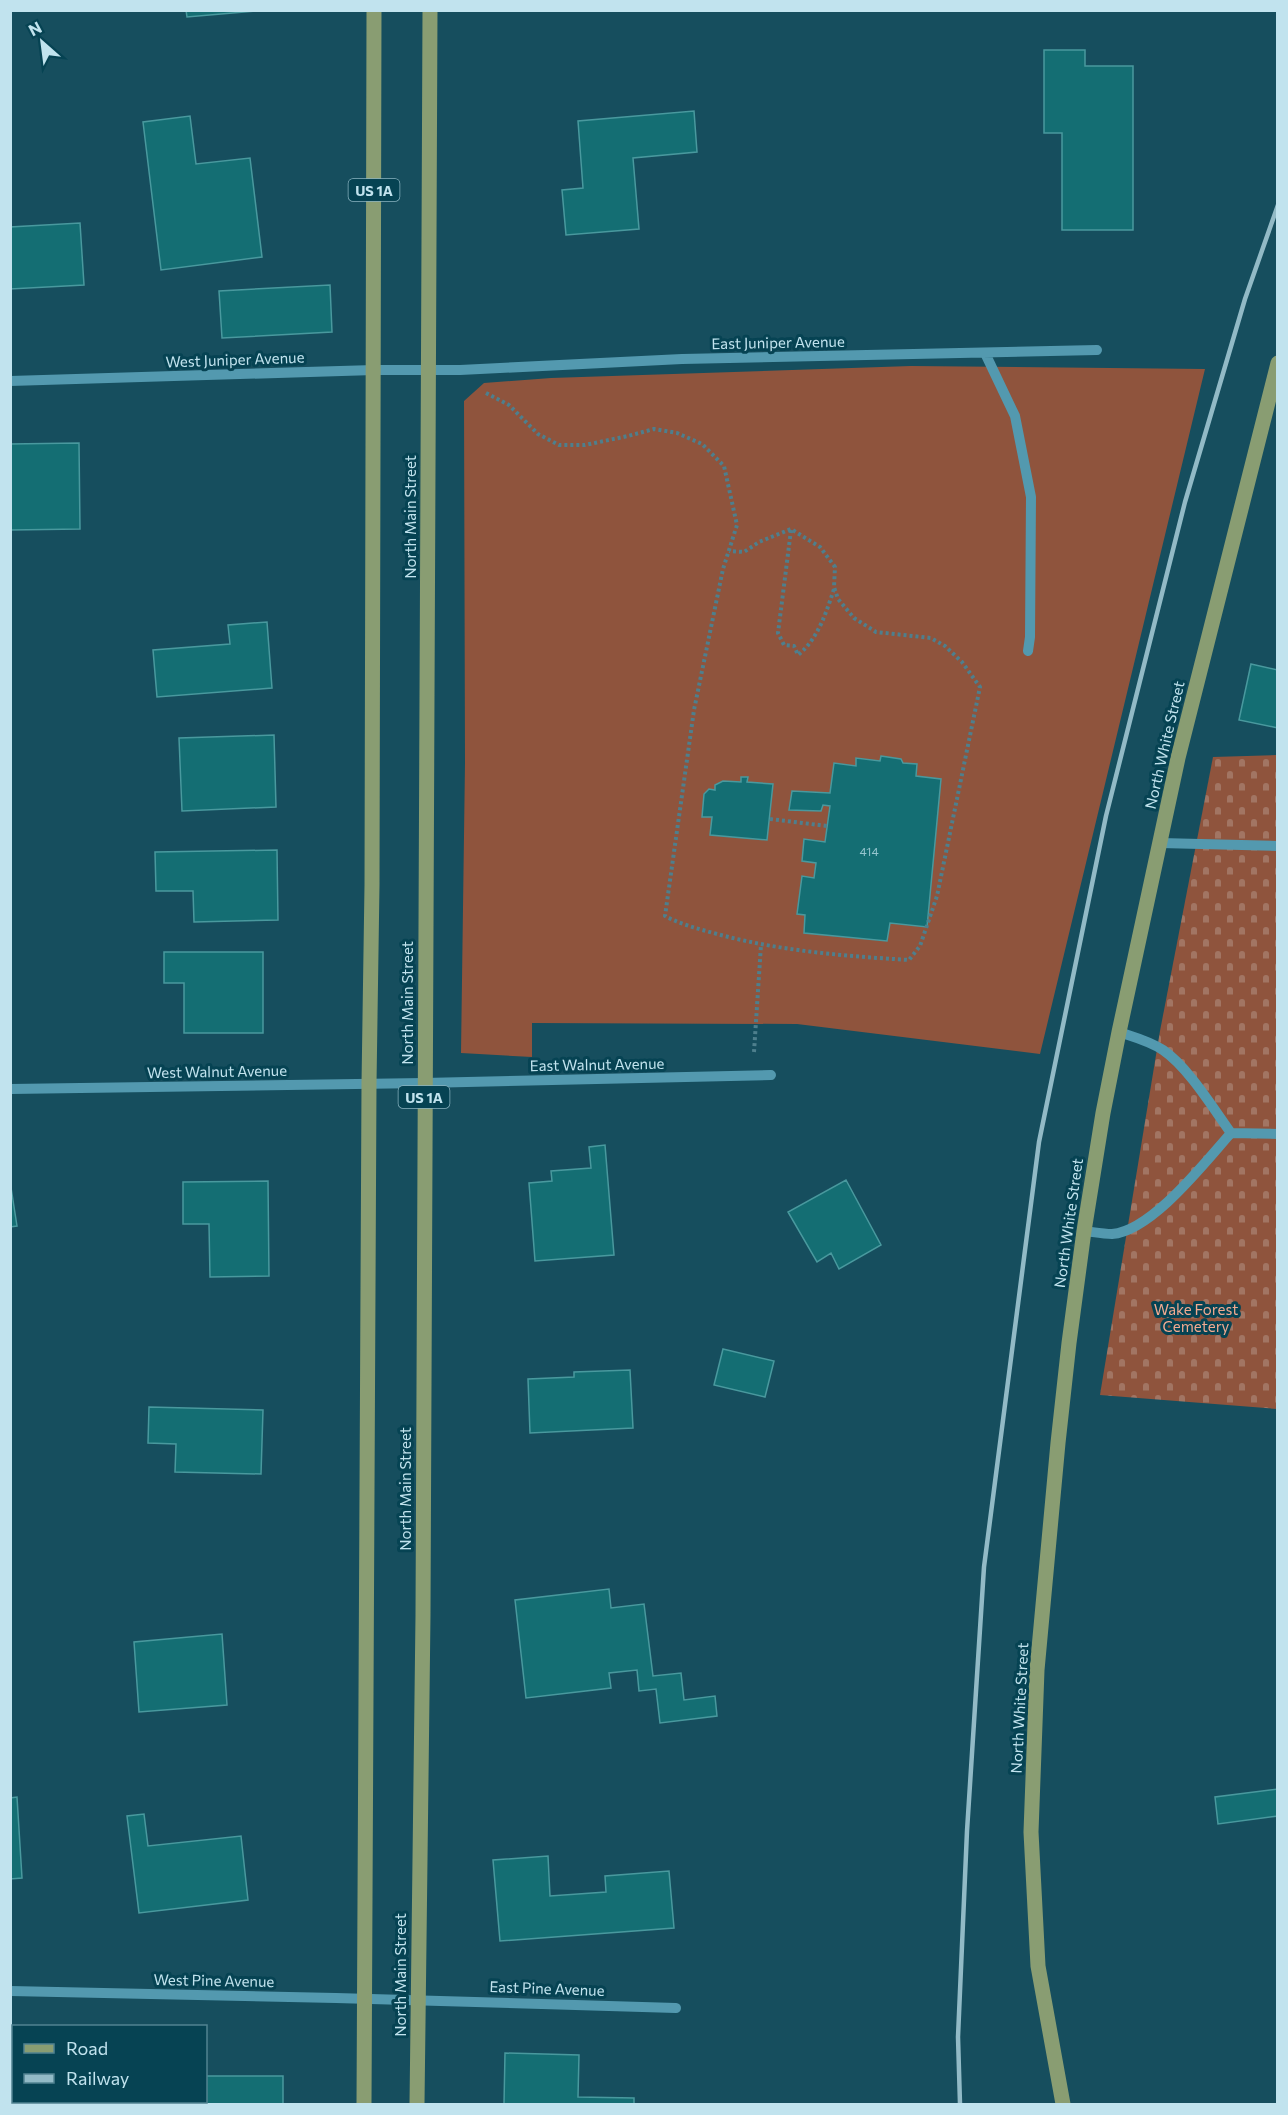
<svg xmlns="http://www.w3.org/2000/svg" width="1288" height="2115" viewBox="0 0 1288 2115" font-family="Commissioner,sans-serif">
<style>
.grass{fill:#8f543d}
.cemetery{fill:url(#cemetery-stones)}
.building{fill:#146e73;stroke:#49999e;stroke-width:1.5}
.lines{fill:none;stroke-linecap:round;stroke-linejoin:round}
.path{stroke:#4e7f8d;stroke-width:4;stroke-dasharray:3 3;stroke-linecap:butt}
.minor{stroke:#5399af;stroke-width:10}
.major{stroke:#899d72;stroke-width:15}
.rail{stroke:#92bac6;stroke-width:4.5}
.labels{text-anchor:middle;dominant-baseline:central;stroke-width:6;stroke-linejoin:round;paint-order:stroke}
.number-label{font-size:12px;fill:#96c6cf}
.shield{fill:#064353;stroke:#89b3c0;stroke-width:1.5}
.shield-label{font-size:14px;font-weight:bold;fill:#c1e3ee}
.street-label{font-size:15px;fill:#c1e3ee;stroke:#064353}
.park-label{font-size:15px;fill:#f2aa90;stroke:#064353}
</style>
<defs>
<pattern id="cemetery-stones" width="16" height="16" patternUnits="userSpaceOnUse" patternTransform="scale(1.5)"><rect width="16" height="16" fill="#8f543d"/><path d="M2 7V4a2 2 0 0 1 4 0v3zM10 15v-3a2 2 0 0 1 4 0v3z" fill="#a27563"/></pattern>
</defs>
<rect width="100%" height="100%" fill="#164e5e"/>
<path class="grass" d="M911,366L1205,369L1040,1054L797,1024L532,1023V1057L461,1053L465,763L464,401L484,383L551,378Z"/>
<path class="cemetery" d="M1277,755V1409L1100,1395L1160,1031L1213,757Z"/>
<path class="building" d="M186,10H254L255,11L187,17Z
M1044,50H1085V66H1133V230H1062V133H1044Z
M694,111L697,152L633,158L639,229L566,235L562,190L583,188L578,121Z
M190,116L196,164L250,158L262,257L161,270L143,122Z
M80,223L84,285L10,289V227Z
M330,285L332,332L222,338L219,291Z
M79,443L80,529L10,530V444Z
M267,622L272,688L157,697L153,650L230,644L228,625Z
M1251,664L1278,670V728L1239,720Z
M274,735L276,807L182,811L179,738Z
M881,756L901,759L903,763L917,764L916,776L941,779L927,927L890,923L887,941L804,933L805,915L797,914L802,876L814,878L816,863L802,861L804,839L825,842L830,806L823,805L821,811L789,810L792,791L830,793L834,763L856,766V758L880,761Z
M741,777H748L747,782L773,784L767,840L710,835L712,817H702L704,794L709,789L715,790V785L723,781L741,782Z
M277,850L278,920L194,922L193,891H156L155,852Z
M164,952H263V1033H184V983H164Z
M605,1145L614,1255L535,1261L529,1183L552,1181L551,1171L591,1168L589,1147Z
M846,1180L881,1245L839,1269L831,1253L817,1262L788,1212Z
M10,1181L17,1226L10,1227Z
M268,1181L269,1276L210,1277L209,1224H183V1182Z
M723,1349L774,1361L765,1397L714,1385Z
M630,1370L633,1428L530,1433L528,1379L574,1377V1372Z
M149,1407L263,1410L261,1474L175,1472L176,1444L148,1443Z
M609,1589L611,1608L644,1604L653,1676L681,1673L684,1700L715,1696L717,1716L660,1723L656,1689L639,1691L637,1670L609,1673L611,1688L526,1698L515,1600Z
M222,1634L227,1705L139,1712L134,1642Z
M1278,1789V1816L1218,1824L1215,1797Z
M17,1797L22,1878L10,1879V1798Z
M144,1814L148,1846L241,1836L248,1900L139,1913L127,1816Z
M548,1856L550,1896L606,1892L605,1876L669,1871L674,1928L500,1941L493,1860Z
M505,2053L579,2055L578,2097L634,2098V2104H504Z
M206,2076H283V2104H178V2102H206Z
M15,2102H55V2104H15Z
M125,2102H163V2104H125Z"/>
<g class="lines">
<path class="path" d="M486,393L509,405L538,434L559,445H585L628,436L654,429L677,433L702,444L724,466L737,525L723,569L694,710L665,916C682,925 699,929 717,934C780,951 844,956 909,960L920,946L937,896L980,687L962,662L945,646L931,638L876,632L854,618L838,599L834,587L835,567L820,547L791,529L759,542L744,552L729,551
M791,530L778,633L784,645L794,646L798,655C818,639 826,613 834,589
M770,819L827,826
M754,1052L761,945"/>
<path class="minor" d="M985,353L1015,416L1031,497L1030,637L1028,651
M10,381L374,370H460L682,359L1097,350
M1160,843L1278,846
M10,1089L424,1083L771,1075
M1231,1133L1278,1134
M1084,1231C1093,1232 1103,1234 1112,1234C1152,1231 1205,1162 1231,1133C1213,1108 1188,1067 1163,1050C1150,1041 1134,1037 1119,1032
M10,1991L336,1998L676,2008"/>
<path class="major" d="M364,2104L369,1084L372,885L374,10
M417,2104L423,1615L430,10
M1063,2104L1038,1966L1031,1832L1037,1670L1058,1443L1069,1343L1084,1231L1103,1113L1119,1032L1178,758L1278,363"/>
<path class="rail" d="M960,2104L958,2037L967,1831L984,1567L1039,1142L1106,816L1185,502L1245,299L1278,205"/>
</g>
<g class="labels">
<g class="number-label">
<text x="869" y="851">414</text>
</g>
<g class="shield">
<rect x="348.5" y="179" width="51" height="22" rx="4.5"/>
<rect x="398.5" y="1086" width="51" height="22" rx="4.5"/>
</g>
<g class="shield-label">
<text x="374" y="190">US 1A</text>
<text x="424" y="1097">US 1A</text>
</g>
<g class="street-label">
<text transform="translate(778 342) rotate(-1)">East Juniper Avenue</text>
<text transform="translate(235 359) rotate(-2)">West Juniper Avenue</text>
<text transform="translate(410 517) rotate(-90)">North Main Street</text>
<text transform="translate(1164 745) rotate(-77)">North White Street</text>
<text transform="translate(407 1003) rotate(-90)">North Main Street</text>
<text transform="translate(597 1064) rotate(-1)">East Walnut Avenue</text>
<text transform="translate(217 1071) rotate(-1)">West Walnut Avenue</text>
<text transform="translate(1068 1223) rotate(-82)">North White Street</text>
<text transform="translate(405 1489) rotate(-90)">North Main Street</text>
<text transform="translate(1019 1708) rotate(-87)">North White Street</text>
<text transform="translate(400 1975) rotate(-90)">North Main Street</text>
<text transform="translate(214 1980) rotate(1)">West Pine Avenue</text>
<text transform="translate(547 1988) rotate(2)">East Pine Avenue</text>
</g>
<g class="park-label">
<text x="1196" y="1309">Wake Forest<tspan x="1196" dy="17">Cemetery</tspan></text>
</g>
</g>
<rect width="1288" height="2115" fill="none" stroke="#c1e3ee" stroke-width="24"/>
<rect x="12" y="2025" width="195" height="78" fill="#064353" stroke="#518391" stroke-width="1.5"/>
<rect x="24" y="2044" width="30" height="9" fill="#899d72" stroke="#518391" stroke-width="1.5"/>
<text x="66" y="2055" font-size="18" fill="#c1e3ee">Road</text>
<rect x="24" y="2074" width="30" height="9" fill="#92bac6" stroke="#518391" stroke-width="1.5"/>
<text x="66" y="2085" font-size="18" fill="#c1e3ee">Railway</text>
<g transform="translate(42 42) rotate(332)" stroke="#064353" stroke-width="4.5" paint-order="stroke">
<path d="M0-4.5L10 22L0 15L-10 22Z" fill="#c1e3ee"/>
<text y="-9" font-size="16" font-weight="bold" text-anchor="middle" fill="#c1e3ee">N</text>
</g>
</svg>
